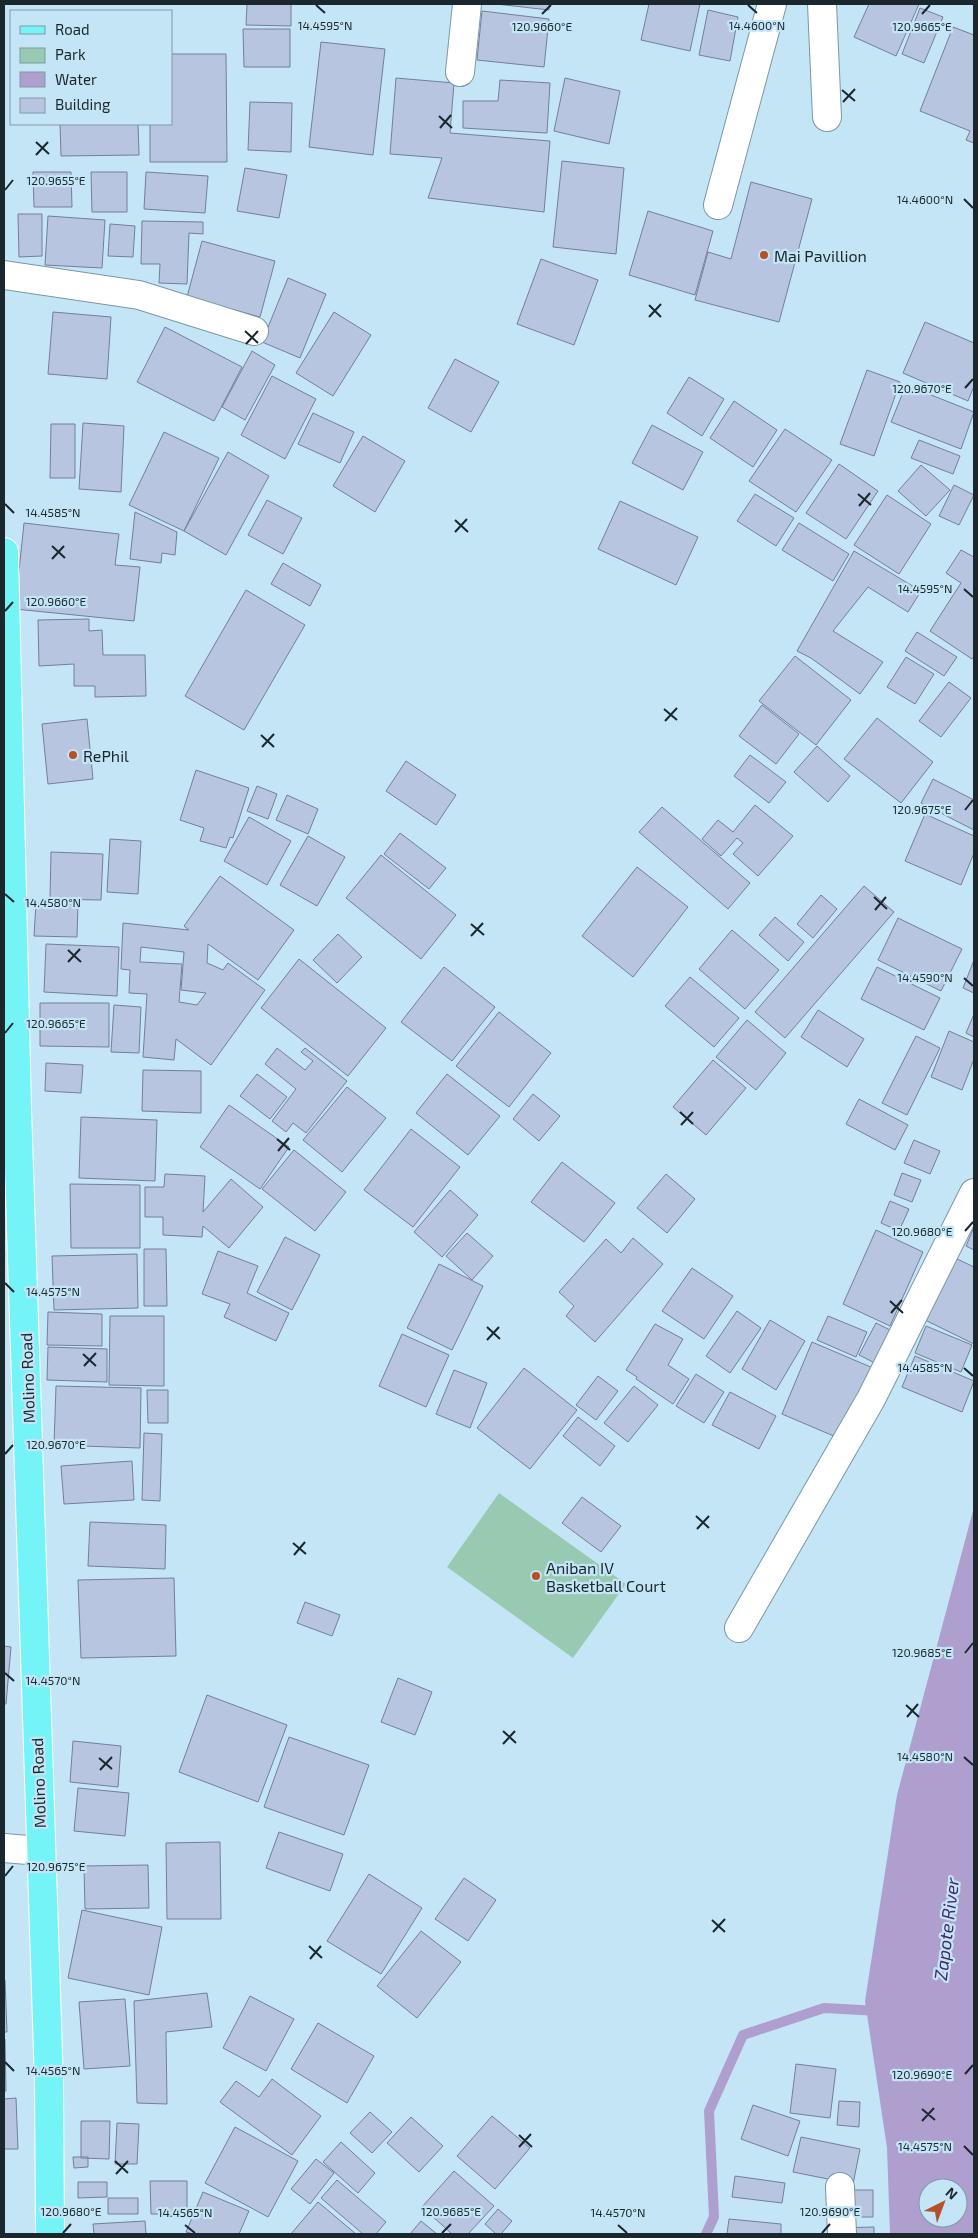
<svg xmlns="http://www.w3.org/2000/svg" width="978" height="2238" viewBox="0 0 978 2238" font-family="'Exo 2',sans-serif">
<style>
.green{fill:#98cab1}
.water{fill:#ae9fcf;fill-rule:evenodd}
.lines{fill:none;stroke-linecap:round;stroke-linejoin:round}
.stream{stroke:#ae9fcf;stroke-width:10}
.building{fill:#b8c5e1;stroke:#737f99;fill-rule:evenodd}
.minor-casing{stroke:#7998a8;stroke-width:30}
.major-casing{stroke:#fff;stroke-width:30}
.minor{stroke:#fff;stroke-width:28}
.major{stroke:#74f4f7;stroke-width:28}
.ticks{fill:none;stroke:#1a272d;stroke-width:2}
.poi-dot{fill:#b65026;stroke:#c4e5f6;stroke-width:2}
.labels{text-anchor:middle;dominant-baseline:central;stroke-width:4.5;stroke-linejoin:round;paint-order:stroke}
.poi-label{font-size:16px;fill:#1a272d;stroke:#c4e5f6;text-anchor:start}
.street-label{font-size:16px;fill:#1a272d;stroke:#c4e5f6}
.water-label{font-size:18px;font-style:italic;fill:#432b67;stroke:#c4e5f6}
.ticks-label{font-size:12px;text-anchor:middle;fill:#1a272d;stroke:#c4e5f6;stroke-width:4.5;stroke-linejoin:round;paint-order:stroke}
</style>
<rect width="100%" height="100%" fill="#c4e5f6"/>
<path class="green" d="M499,1493L626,1584L573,1658L447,1567Z"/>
<path class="water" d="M974,1507V2234H890L887,2148L865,2001L897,1795ZM928,2188H958V2218H928Z"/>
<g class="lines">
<path class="stream" d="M706,2234L714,2217L709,2111L743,2035L824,2008L879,2011"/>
</g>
<path class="building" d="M247,4H291V26L246,25Z
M496,4H549V10Z
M649,4H700L690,51L641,40Z
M869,4H919L896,56L854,37Z
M920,8L943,17L924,63L902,54Z
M708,10L738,17L730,61L699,55Z
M482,11L549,19L544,67L477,60Z
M953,27L974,35V143L966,140L970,131L920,111Z
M243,29H290V67H244Z
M321,42L385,49L373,155L309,147Z
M171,54H226L227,162H150V124H171Z
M396,78L454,83L450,133L550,141L544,212L428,198L442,158L390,154Z
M565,78L620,91L609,144L554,131Z
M500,80L550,83L547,133L463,128V101H498Z
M250,102L292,103L291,152L248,150Z
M60,124H138L139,155L61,156Z
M562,161L624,168L616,254L553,247Z
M245,168L287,175L279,218L237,211Z
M33,172H71L72,207H34Z
M91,172H127V212H92Z
M146,172L208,176L205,213L144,209Z
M751,182L812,199L779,322L695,300L708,252L731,259Z
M648,211L713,231L695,295L629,275Z
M18,214H42V256L19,257Z
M48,216L105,220L102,268L45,265Z
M142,221L203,222V234L189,233L187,284L159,283L160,264H141Z
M110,224L135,226L133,257L108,256Z
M202,241L275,261L260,317L187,297Z
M541,259L598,280L574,345L517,324Z
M288,278L326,294L300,358L262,342Z
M53,312L111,317L107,379L48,374Z
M334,312L371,335L333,396L296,373Z
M925,322L974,343V386L968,401L903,373Z
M165,327L242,367L214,421L137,382Z
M252,351L275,365L245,420L222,407Z
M455,359L499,382L471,432L428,408Z
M867,370L900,382L874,456L840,444Z
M272,376L316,399L285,459L241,435Z
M689,377L724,399L702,436L667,413Z
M906,385L974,412L961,449L891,422Z
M734,401L777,430L753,467L710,438Z
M313,413L354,432L340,463L298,444Z
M83,423L124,426L121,492L79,489Z
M51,424H75V478H50Z
M652,425L703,452L683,490L632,463Z
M785,429L832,460L796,512L749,481Z
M164,432L219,458L184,531L129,505Z
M363,436L405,461L375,512L333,486Z
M919,440L960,456L953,474L911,458Z
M228,452L269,476L226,555L184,531Z
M839,464L878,491L846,539L806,513Z
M921,465L950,490L926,516L898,491Z
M954,485L974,495L959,525L939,516Z
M755,494L794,518L776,546L737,521Z
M887,495L931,524L899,574L854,545Z
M267,500L302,518L283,554L248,535Z
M620,501L698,537L676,585L598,549Z
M135,512L177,532L175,555L162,553L161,563L130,559Z
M24,523L119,534L115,565L140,567L134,621L15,609Z
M799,523L849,554L833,581L782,550Z
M961,550L974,557V656L972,659L930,631L961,583L946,573Z
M854,551L921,591L908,612L868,587L833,631L883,662L860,694L811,658L797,651Z
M283,563L321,585L310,606L271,584Z
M246,590L305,625L244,730L185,696Z
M89,619V631L102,630L103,655H145L146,696L95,697V686H74V664L39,666L38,620Z
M917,632L957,657L944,676L905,651Z
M795,656L851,700L816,745L759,701Z
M906,657L934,674L915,704L887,687Z
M949,682L971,698L941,737L919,721Z
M762,705L799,734L776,764L739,736Z
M877,718L933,762L901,803L844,759Z
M87,719L93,779L48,784L42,724Z
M817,746L850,776L828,802L794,772Z
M750,755L786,782L769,803L734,776Z
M406,761L456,795L436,825L386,791Z
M196,770L249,788L233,838L230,837L226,848L200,841L204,828L180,820Z
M933,779L974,800V830L921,803Z
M257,786L277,794L268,819L247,811Z
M287,795L318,809L308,834L276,820Z
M755,805L793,836L758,876L733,854L743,843L737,838L721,856L702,839L718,820L733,832Z
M662,807L750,883L728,909L639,832Z
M925,814L974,836V853L961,885L905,861Z
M249,817L291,841L267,885L224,861Z
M400,833L446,868L429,889L384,854Z
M308,836L345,857L317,906L280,885Z
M110,839L141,841L138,894L107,892Z
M51,852L103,854L101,900L50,899Z
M381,855L456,915L421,959L346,898Z
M637,867L688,907L633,977L582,936Z
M220,876L294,930L258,980L208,944L207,963L223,970L228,963L265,990L211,1065L176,1039L174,1060L143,1057L147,994L129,993L130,970L121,969L123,923L189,930L184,926ZM141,947L184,952L181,990L206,993L197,1005L179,1002L182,964L140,962Z
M864,886L894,912L785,1038L755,1012Z
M821,895L837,909L813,938L797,924Z
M36,903L78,904L77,937L34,936Z
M775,917L804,942L788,961L759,935Z
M898,918L962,949L941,991L878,960Z
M732,930L779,970L745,1009L699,969Z
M338,934L362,957L337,983L313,960Z
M46,944L119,947L117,996L44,992Z
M299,959L386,1028L348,1076L261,1008Z
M974,960V993L963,988Z
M444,967L495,1007L452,1061L401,1022Z
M877,967L940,998L924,1030L861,999Z
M690,977L739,1018L714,1047L665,1006Z
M40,1003H109V1047L40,1046Z
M114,1005L141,1007L139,1053L111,1052Z
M818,1010L864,1039L847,1067L801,1037Z
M499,1012L551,1053L509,1107L456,1066Z
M974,1014V1037L966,1033Z
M747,1020L786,1053L756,1090L716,1057Z
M949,1031L974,1042V1059L962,1090L931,1077Z
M916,1036L940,1048L907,1115L882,1103Z
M277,1048L305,1070L313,1061L301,1052L305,1048L347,1081L306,1133L293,1123L286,1132L272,1121L296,1089L265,1064Z
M713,1060L746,1088L706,1135L673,1107Z
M46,1063L83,1065L81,1093L45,1091Z
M143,1070L201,1071V1113L142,1111Z
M257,1074L287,1097L270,1119L240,1096Z
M447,1074L500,1116L468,1155L416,1113Z
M347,1087L386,1118L342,1172L303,1140Z
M533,1094L560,1116L539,1141L513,1119Z
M859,1099L908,1125L895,1150L846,1124Z
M229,1105L289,1147L260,1189L200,1147Z
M81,1117L157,1120L155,1181L79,1178Z
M411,1129L460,1167L413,1227L364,1190Z
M914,1140L940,1151L930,1174L904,1163Z
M294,1150L346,1192L315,1231L262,1189Z
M562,1162L615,1203L584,1242L531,1202Z
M902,1173L921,1180L912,1202L894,1195Z
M165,1174L205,1176L203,1212L231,1179L263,1207L229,1248L203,1226L202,1237L163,1235V1217H145V1187H164Z
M666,1174L695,1199L667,1233L637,1208Z
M70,1184L140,1185V1248H71Z
M450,1190L478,1215L442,1257L414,1232Z
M890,1201L909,1209L899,1231L881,1223Z
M974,1227V1250L966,1246Z
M876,1230L923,1252L890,1326L843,1304Z
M467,1233L493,1256L472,1280L446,1256Z
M285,1237L320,1255L292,1310L257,1292Z
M633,1238L663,1264L595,1342L566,1316L574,1306L559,1292L606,1239L621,1253Z
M144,1249H166L167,1306H144Z
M218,1251L258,1266L247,1293L289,1313L276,1341L224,1317L230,1304L202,1294Z
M137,1254L138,1308L54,1310L52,1256Z
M951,1256L974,1267V1344L921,1318Z
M439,1264L483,1286L452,1350L407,1328Z
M692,1268L733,1296L704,1339L662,1311Z
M737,1311L761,1328L730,1373L706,1356Z
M48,1312L102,1314V1346L47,1345Z
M110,1316H164V1386L109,1385Z
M828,1316L867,1332L856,1357L817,1340Z
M770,1320L805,1341L776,1390L742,1369Z
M876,1323L896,1333L879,1365L859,1355Z
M655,1324L683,1339L668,1365L689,1379L673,1404L636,1379L637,1377L626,1370Z
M926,1326L972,1345L961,1372L915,1353Z
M402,1334L449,1355L426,1407L379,1386Z
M812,1342L873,1368L843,1440L782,1414Z
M48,1347L107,1349V1382L47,1380Z
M915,1356L974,1381L962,1412L902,1387Z
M524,1368L577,1410L530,1469L477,1428Z
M454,1370L487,1383L470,1428L436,1414Z
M696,1374L724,1392L704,1423L676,1406Z
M598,1376L618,1391L596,1420L576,1405Z
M56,1386L141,1388L140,1448L54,1445Z
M634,1386L658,1405L628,1442L604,1423Z
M147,1390H168V1423H148Z
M730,1392L776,1416L759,1449L712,1425Z
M578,1417L615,1446L600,1466L563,1436Z
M144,1433L162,1434L160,1501L142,1500Z
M132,1461L134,1500L64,1504L61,1466Z
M582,1497L621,1526L601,1552L562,1523Z
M90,1522L166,1525L165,1569L88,1566Z
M174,1578L176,1656L81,1658L78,1580Z
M305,1602L340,1615L332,1636L297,1623Z
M4,1646L11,1647L6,1704H4Z
M398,1678L432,1692L415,1735L381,1722Z
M207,1695L287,1725L258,1802L179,1772Z
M289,1737L369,1765L344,1835L264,1807Z
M73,1741L121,1746L118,1787L70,1782Z
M78,1788L129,1793L125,1836L74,1831Z
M279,1832L343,1854L330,1891L266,1868Z
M220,1842L221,1919H167L166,1843Z
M148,1865L149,1908L85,1909L84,1866Z
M369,1874L422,1908L381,1974L327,1941Z
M464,1878L496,1900L468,1941L435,1919Z
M82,1910L162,1927L149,1995L68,1978Z
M421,1931L461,1962L417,2018L377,1986Z
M4,1980H5L7,2032H4Z
M207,1993L212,2027L166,2032L167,2104L137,2103L134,2001Z
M250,1996L294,2019L266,2071L223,2048Z
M125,1999L130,2066L84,2069L79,2002Z
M318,2023L374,2056L347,2103L291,2069Z
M4,2039H5L6,2091H4Z
M796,2064L836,2069L830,2118L790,2113Z
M272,2079L321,2116L292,2155L220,2102L236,2081L259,2097Z
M16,2098L18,2149H4V2099Z
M839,2101L860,2102L859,2127L837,2125Z
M753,2105L800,2121L788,2156L741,2139Z
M370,2112L392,2132L372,2153L350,2133Z
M492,2116L530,2148L495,2189L457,2156Z
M411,2117L443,2146L419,2172L387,2143Z
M81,2121H110L109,2159L81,2158Z
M117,2123L139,2124L137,2164H115Z
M235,2127L298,2161L268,2217L205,2183Z
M801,2137L860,2149L853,2184L793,2172Z
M341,2142L375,2173L358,2193L323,2162Z
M73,2157H88V2167L74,2168Z
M316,2159L334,2173L310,2204L291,2189Z
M454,2171L494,2206L468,2234H452L422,2207Z
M735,2176L785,2183L782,2203L732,2197Z
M337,2180L386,2222L376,2234H363L321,2198Z
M150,2181H187V2214H151Z
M78,2182H107V2197L78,2198Z
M844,2190H873V2217H844Z
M203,2192L249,2211L239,2234H193L186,2232Z
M108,2198H138V2214H108Z
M318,2202L356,2234H291Z
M498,2209L512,2221L501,2234H496L485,2224Z
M729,2219L781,2224V2234H727Z
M145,2221L146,2234H94L93,2224Z
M421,2221L437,2234H410Z
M874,2227V2234H833V2228Z"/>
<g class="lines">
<defs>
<path id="minor" d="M822,4L827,117
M460,72L467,4
M718,205L772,4
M4,275L139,295L254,331
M739,1628L871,1399L974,1193
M4,1848L40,1851
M840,2187L842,2234"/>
<path id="major" d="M4,552L17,1107L49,2083L50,2234"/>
</defs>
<use href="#minor" class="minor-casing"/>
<use href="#major" class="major-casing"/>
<use href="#minor" class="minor"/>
<use href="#major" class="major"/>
</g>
<path class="ticks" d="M316,5L325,13M748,5L757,13M542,14L551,5M922,14L930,5M842,90L855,101M843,102L855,89M439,116L452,128M440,128L451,115M36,142L49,154M36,155L48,142M5,190L13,180M964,199L973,208M649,305L661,317M649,317L661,304M245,331L258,343M246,344L258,331M965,388L973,379M858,494L871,505M5,504L14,513M859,506L870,493M455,520L468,532M455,532L467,519M52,546L65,558M52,559L64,546M964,589L973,597M5,611L13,602M664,709L677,720M665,721L677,708M261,735L274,747M262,747L274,734M965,810L973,800M5,894L14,902M874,897L887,909M875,910L886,897M471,924L484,935M471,936L483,923M68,950L81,962M68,962L80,949M964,978L973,986M5,1033L13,1023M680,1112L693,1124M681,1125L693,1112M277,1139L290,1150M278,1151L289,1138M965,1231L973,1222M5,1283L14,1292M890,1301L903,1313M891,1313L902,1300M487,1327L500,1339M487,1340L499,1327M83,1354L96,1366M84,1366L96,1353M964,1368L973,1376M5,1454L13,1445M696,1516L709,1528M697,1529L709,1516M293,1543L306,1554M294,1555L305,1542M965,1653L973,1643M5,1673L14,1681M906,1705L919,1717M907,1717L918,1704M503,1731L516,1743M503,1744L515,1731M964,1757L973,1765M99,1758L112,1769M100,1770L112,1757M5,1876L13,1866M712,1920L725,1932M713,1932L725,1919M309,1946L322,1958M310,1959L321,1946M5,2062L14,2071M965,2074L973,2065M922,2109L935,2120M922,2121L934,2108M519,2135L532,2147M964,2146L973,2155M519,2147L531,2134M115,2161L128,2173M116,2174L128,2161M185,2225L195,2233M618,2225L627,2233M63,2233L71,2224M442,2233L451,2224M822,2233L830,2224"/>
<g class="poi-dot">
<circle cx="764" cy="255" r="5"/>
<circle cx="73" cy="755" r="5"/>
<circle cx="536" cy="1576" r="5"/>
</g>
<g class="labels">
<g class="poi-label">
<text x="774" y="255">Mai Pavillion</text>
<text x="83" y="755">RePhil</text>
<text x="546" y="1567">Aniban IV<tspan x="546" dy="18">Basketball Court</tspan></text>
</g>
<g class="street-label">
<text transform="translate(27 1378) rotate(-92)">Molino Road</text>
<text transform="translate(38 1783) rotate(-92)">Molino Road</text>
</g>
<g class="water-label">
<text transform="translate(946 1929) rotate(-83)">Zapote River</text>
</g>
</g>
<g class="ticks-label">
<text x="325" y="30">14.4595°N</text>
<text x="757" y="30">14.4600°N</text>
<text x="542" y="31">120.9660°E</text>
<text x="922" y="31">120.9665°E</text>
<text x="56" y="185">120.9655°E</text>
<text x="925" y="204">14.4600°N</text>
<text x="922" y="393">120.9670°E</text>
<text x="53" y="517">14.4585°N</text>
<text x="925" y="593">14.4595°N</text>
<text x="56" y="606">120.9660°E</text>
<text x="922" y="814">120.9675°E</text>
<text x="53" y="907">14.4580°N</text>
<text x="925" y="982">14.4590°N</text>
<text x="56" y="1028">120.9665°E</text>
<text x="922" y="1236">120.9680°E</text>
<text x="53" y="1296">14.4575°N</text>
<text x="925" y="1372">14.4585°N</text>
<text x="56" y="1449">120.9670°E</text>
<text x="922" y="1657">120.9685°E</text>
<text x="53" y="1685">14.4570°N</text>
<text x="925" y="1761">14.4580°N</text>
<text x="56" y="1871">120.9675°E</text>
<text x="53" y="2075">14.4565°N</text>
<text x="922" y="2079">120.9690°E</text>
<text x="925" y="2151">14.4575°N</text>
<text x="71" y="2216">120.9680°E</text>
<text x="451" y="2216">120.9685°E</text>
<text x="830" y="2216">120.9690°E</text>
<text x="185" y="2217">14.4565°N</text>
<text x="618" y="2217">14.4570°N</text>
</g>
<rect width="978" height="2238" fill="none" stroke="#1a272d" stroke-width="10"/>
<rect x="10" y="10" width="162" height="115" fill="#c4e5f6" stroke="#8099a6"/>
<rect x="20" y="26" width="25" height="8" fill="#74f4f7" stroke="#8099a6"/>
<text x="55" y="35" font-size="15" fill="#1a272d">Road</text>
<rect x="20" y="48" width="25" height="15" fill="#98cab1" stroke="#8099a6"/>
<text x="55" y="60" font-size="15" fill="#1a272d">Park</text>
<rect x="20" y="72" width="25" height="15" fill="#ae9fcf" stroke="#8099a6"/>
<text x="55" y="85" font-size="15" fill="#1a272d">Water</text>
<rect x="20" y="98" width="25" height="15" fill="#b8c5e1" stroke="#8099a6"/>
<text x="55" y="110" font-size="15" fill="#1a272d">Building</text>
<g transform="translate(943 2203) rotate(42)"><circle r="24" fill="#c4e5f6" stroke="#8099a6"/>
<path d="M0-4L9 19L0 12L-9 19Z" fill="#b65026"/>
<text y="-8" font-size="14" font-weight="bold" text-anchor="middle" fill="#1a272d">N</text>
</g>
</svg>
